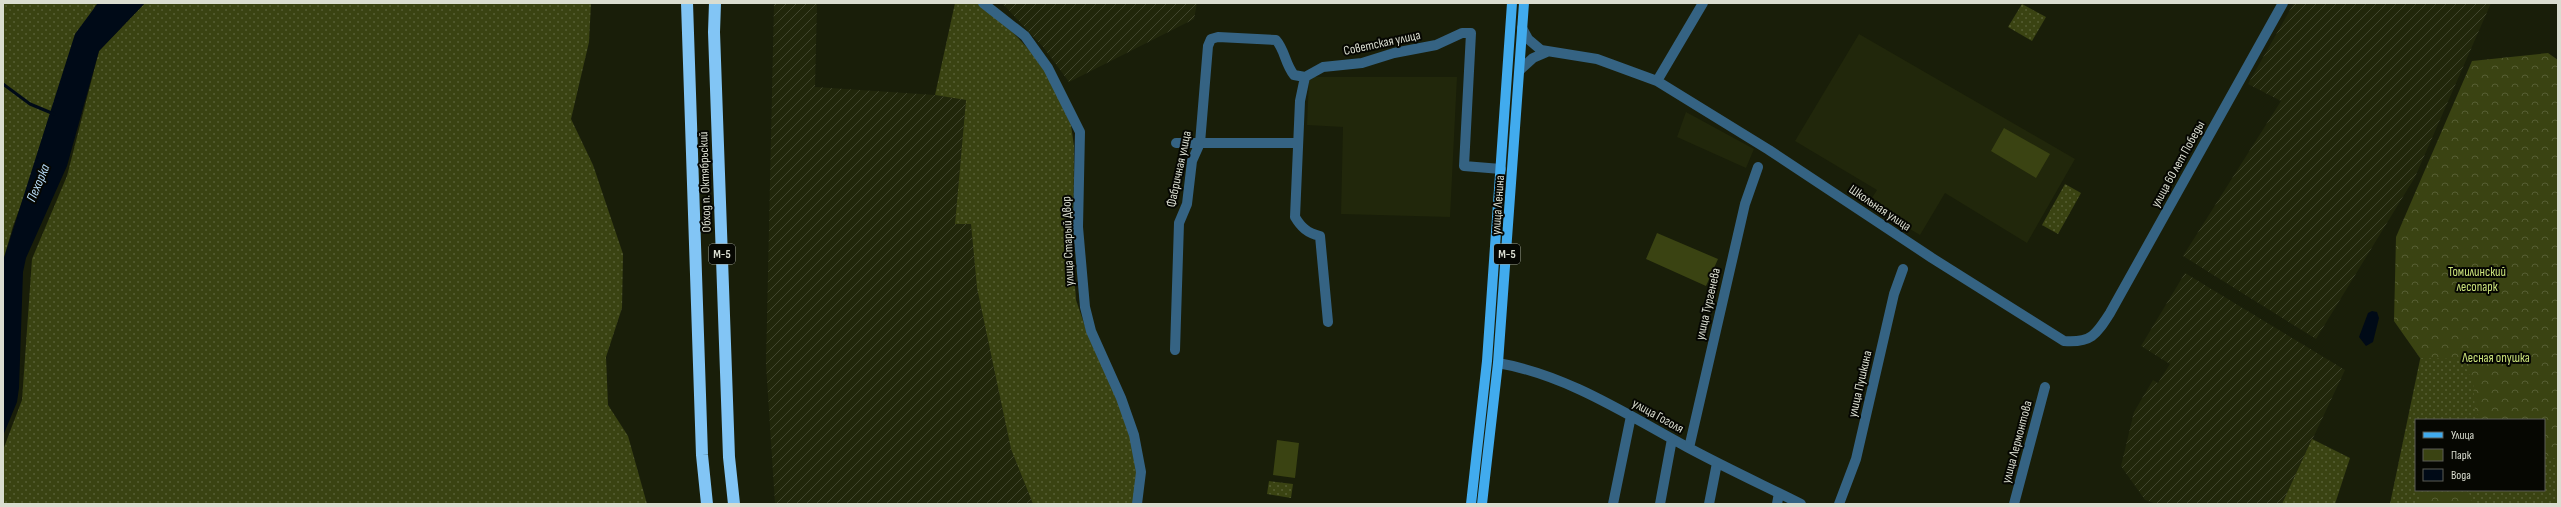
<svg xmlns="http://www.w3.org/2000/svg" width="2561" height="507" viewBox="0 0 2561 507" font-family="'Sofia Sans Condensed',sans-serif">
<style>
.built{fill:#21270b}
.industrial{fill:url(#industrial-furrows)}
.green{fill:url(#green-dots);fill-rule:evenodd}
.forest{fill:url(#forest-crowns)}
.pitch{fill:#3a4312}
.water{fill:#000a17}
.lines{fill:none;stroke-linecap:round;stroke-linejoin:round}
.stream{stroke:#000a17;stroke-width:3}
.minor{stroke:#356383;stroke-width:10}
.major{stroke:#41abee;stroke-width:10}
.highway{stroke:#82c5f5;stroke-width:12}
.labels{text-anchor:middle;dominant-baseline:central;stroke-width:4;stroke-linejoin:round;paint-order:stroke}
.shield{fill:#060702;stroke:#9a9d92;stroke-width:1}
.shield-label{font-size:12px;font-weight:bold;fill:#daddd0}
.street-label{font-size:13px;fill:#daddd0;stroke:#060702}
.park-label{font-size:13px;fill:#c9e07a;stroke:#060702}
.water-label{font-size:14px;font-style:italic;fill:#b5d9f3;stroke:#060702}
</style>
<defs>
<pattern id="industrial-furrows" width="10" height="10" patternUnits="userSpaceOnUse"><rect width="10" height="10" fill="#21270b"/><path d="M-1 1l2-2M0 10L10 0M9 11l2-2" fill="none" stroke="#41462e"/></pattern>
<pattern id="green-dots" width="8" height="8" patternUnits="userSpaceOnUse"><rect width="8" height="8" fill="#3a4312"/><path d="M2 2h.1M6 6h.1" fill="none" stroke="#565e33" stroke-width="1.8" stroke-linecap="round"/></pattern>
<pattern id="forest-crowns" width="20" height="18" patternUnits="userSpaceOnUse"><rect width="20" height="18" fill="#3a4312"/><path d="M2 6a3 3 0 1 1 6 0M12 15a3 3 0 1 1 6 0" fill="none" stroke="#565e33"/></pattern>
</defs>
<rect width="100%" height="100%" fill="#191e09"/>
<path class="built" d="M1859,34L2075,159L2027,243L1945,193L1920,235L1868,204L1877,190L1795,141Z
M1309,77H1457L1450,217L1341,214L1343,127L1307,125Z
M1686,112L1754,149L1746,168L1677,137Z"/>
<path class="industrial" d="M774,3H817L815,87L935,95L966,100L955,224H971L977,288L1011,449L1033,504H775L766,364Z
M1002,3H1197L1194,19L1069,82L1044,48Z
M2294,3H2491L2415,177L2316,339L2183,256L2281,101L2248,84Z
M2185,273L2345,370L2282,504H2157L2145,500L2121,466L2134,412L2153,380L2158,383L2170,364L2141,346Z"/>
<path class="green" d="M3,3H98L95,6L13,226L3,261Z
M145,3H591L589,42L571,119L593,165L623,254L622,308L606,357L608,405L628,436L647,504H3V450L22,400L32,259L67,176L99,51Z
M955,3H978L1002,21L1035,56L1046,71L1071,125L1074,146L1073,258L1076,300L1087,332L1139,447L1134,504H1033L1011,449L977,288L971,224H955L966,100L935,95Z
M2022,4L2046,17L2032,41L2008,27Z
M2065,184L2081,193L2058,234L2042,225Z
M2558,220V504H2390L2422,350ZM2416,420H2544V490H2416Z
M2312,439L2350,458L2335,504H2282Z
M1269,481L1293,484L1291,498L1267,494Z"/>
<path class="forest" d="M2548,53L2558,60V460L2544,454V420H2483L2475,412L2473,381L2461,359L2420,358L2394,321L2396,237L2472,61Z
M2421,490H2468L2473,504H2420Z"/>
<path class="pitch" d="M2004,128L2050,154L2036,178L1991,151Z
M1657,233L1718,259L1706,286L1646,259Z
M1277,440L1299,443L1295,478L1273,475Z"/>
<path class="water" d="M98,3H145L99,51L67,166L26,258L23,272L19,388L17,402L3,436V261L75,34Z
M2372,311L2377,312L2379,318L2373,342L2366,346L2359,337L2368,313Z"/>
<g class="lines">
<path class="stream" d="M3,84L30,104L54,114"/>
<path class="minor" d="M983,3L1025,36L1048,68L1080,132L1078,227L1085,307L1091,331L1121,398L1134,435L1141,472L1137,504
M1522,28L1528,39L1541,50L1597,59L1657,81L1769,150L1932,258L2064,341C2091,343 2096,335 2110,313L2283,3
M1520,70L1533,58L1547,52
M1657,81L1703,3
M1176,143H1298
M1328,322L1320,236C1307,233 1301,227 1295,217L1300,101L1305,77L1323,67L1362,63L1394,53L1436,45L1462,33H1471L1464,166L1501,169
M1175,350L1179,223L1187,204L1192,161L1200,143L1208,46L1211,39L1218,37L1276,40C1285,50 1285,64 1294,75L1305,77
M1498,363C1567,375 1626,414 1687,447C1724,467 1763,485 1801,504
M1689,448L1745,204L1758,167
M1613,504L1631,416
M1660,504L1672,439
M1709,504L1717,463
M1777,504L1779,493
M1839,504L1856,459L1894,294L1903,269
M2014,504L2045,387"/>
<path class="major" d="M1471,504L1487,361L1512,3
M1482,504L1498,363L1524,3"/>
<path class="highway" d="M687,3L702,455L707,504
M715,3L714,32L729,457L734,504"/>
</g>
<g class="labels">
<g class="shield">
<rect x="709" y="244" width="26" height="20" rx="3"/>
<rect x="1494" y="244" width="26" height="20" rx="3"/>
</g>
<g class="shield-label">
<text x="722" y="254">М-5</text>
<text x="1507" y="254">М-5</text>
</g>
<g class="street-label">
<text transform="translate(1382 43) rotate(-12)">Советская улица</text>
<text transform="translate(2178 164) rotate(-61)">улица 60 лет Победы</text>
<text transform="translate(1179 169) rotate(-78)">Фабричная улица</text>
<text transform="translate(705 182) rotate(-92)">Обход п. Октябрьский</text>
<text transform="translate(1498 205) rotate(-86)">улица Ленина</text>
<text transform="translate(1880 208) rotate(34)">Школьная улица</text>
<text transform="translate(1068 241) rotate(-92)">улица Старый Двор</text>
<text transform="translate(1708 304) rotate(-77)">улица Тургенева</text>
<text transform="translate(1860 384) rotate(-77)">улица Пушкина</text>
<text transform="translate(1658 416) rotate(29)">улица Гоголя</text>
<text transform="translate(2017 442) rotate(-75)">улица Лермонтова</text>
</g>
<g class="park-label">
<text x="2477" y="272">Томилинский<tspan x="2477" dy="15">лесопарк</tspan></text>
<text x="2496" y="358">Лесная опушка</text>
</g>
<g class="water-label">
<text transform="translate(38 183) rotate(-67)">Пехорка</text>
</g>
</g>
<rect width="2561" height="507" fill="none" stroke="#daddd0" stroke-width="8"/>
<rect x="2415" y="419" width="130" height="72" fill="#060702" stroke="#5b5d54"/>
<rect x="2423" y="432" width="20" height="6" fill="#41abee" stroke="#5b5d54"/>
<text x="2451" y="439" font-size="12" fill="#daddd0">Улица</text>
<rect x="2423" y="449" width="20" height="12" fill="#3a4312" stroke="#5b5d54"/>
<text x="2451" y="459" font-size="12" fill="#daddd0">Парк</text>
<rect x="2423" y="469" width="20" height="12" fill="#000a17" stroke="#5b5d54"/>
<text x="2451" y="479" font-size="12" fill="#daddd0">Вода</text>
</svg>
